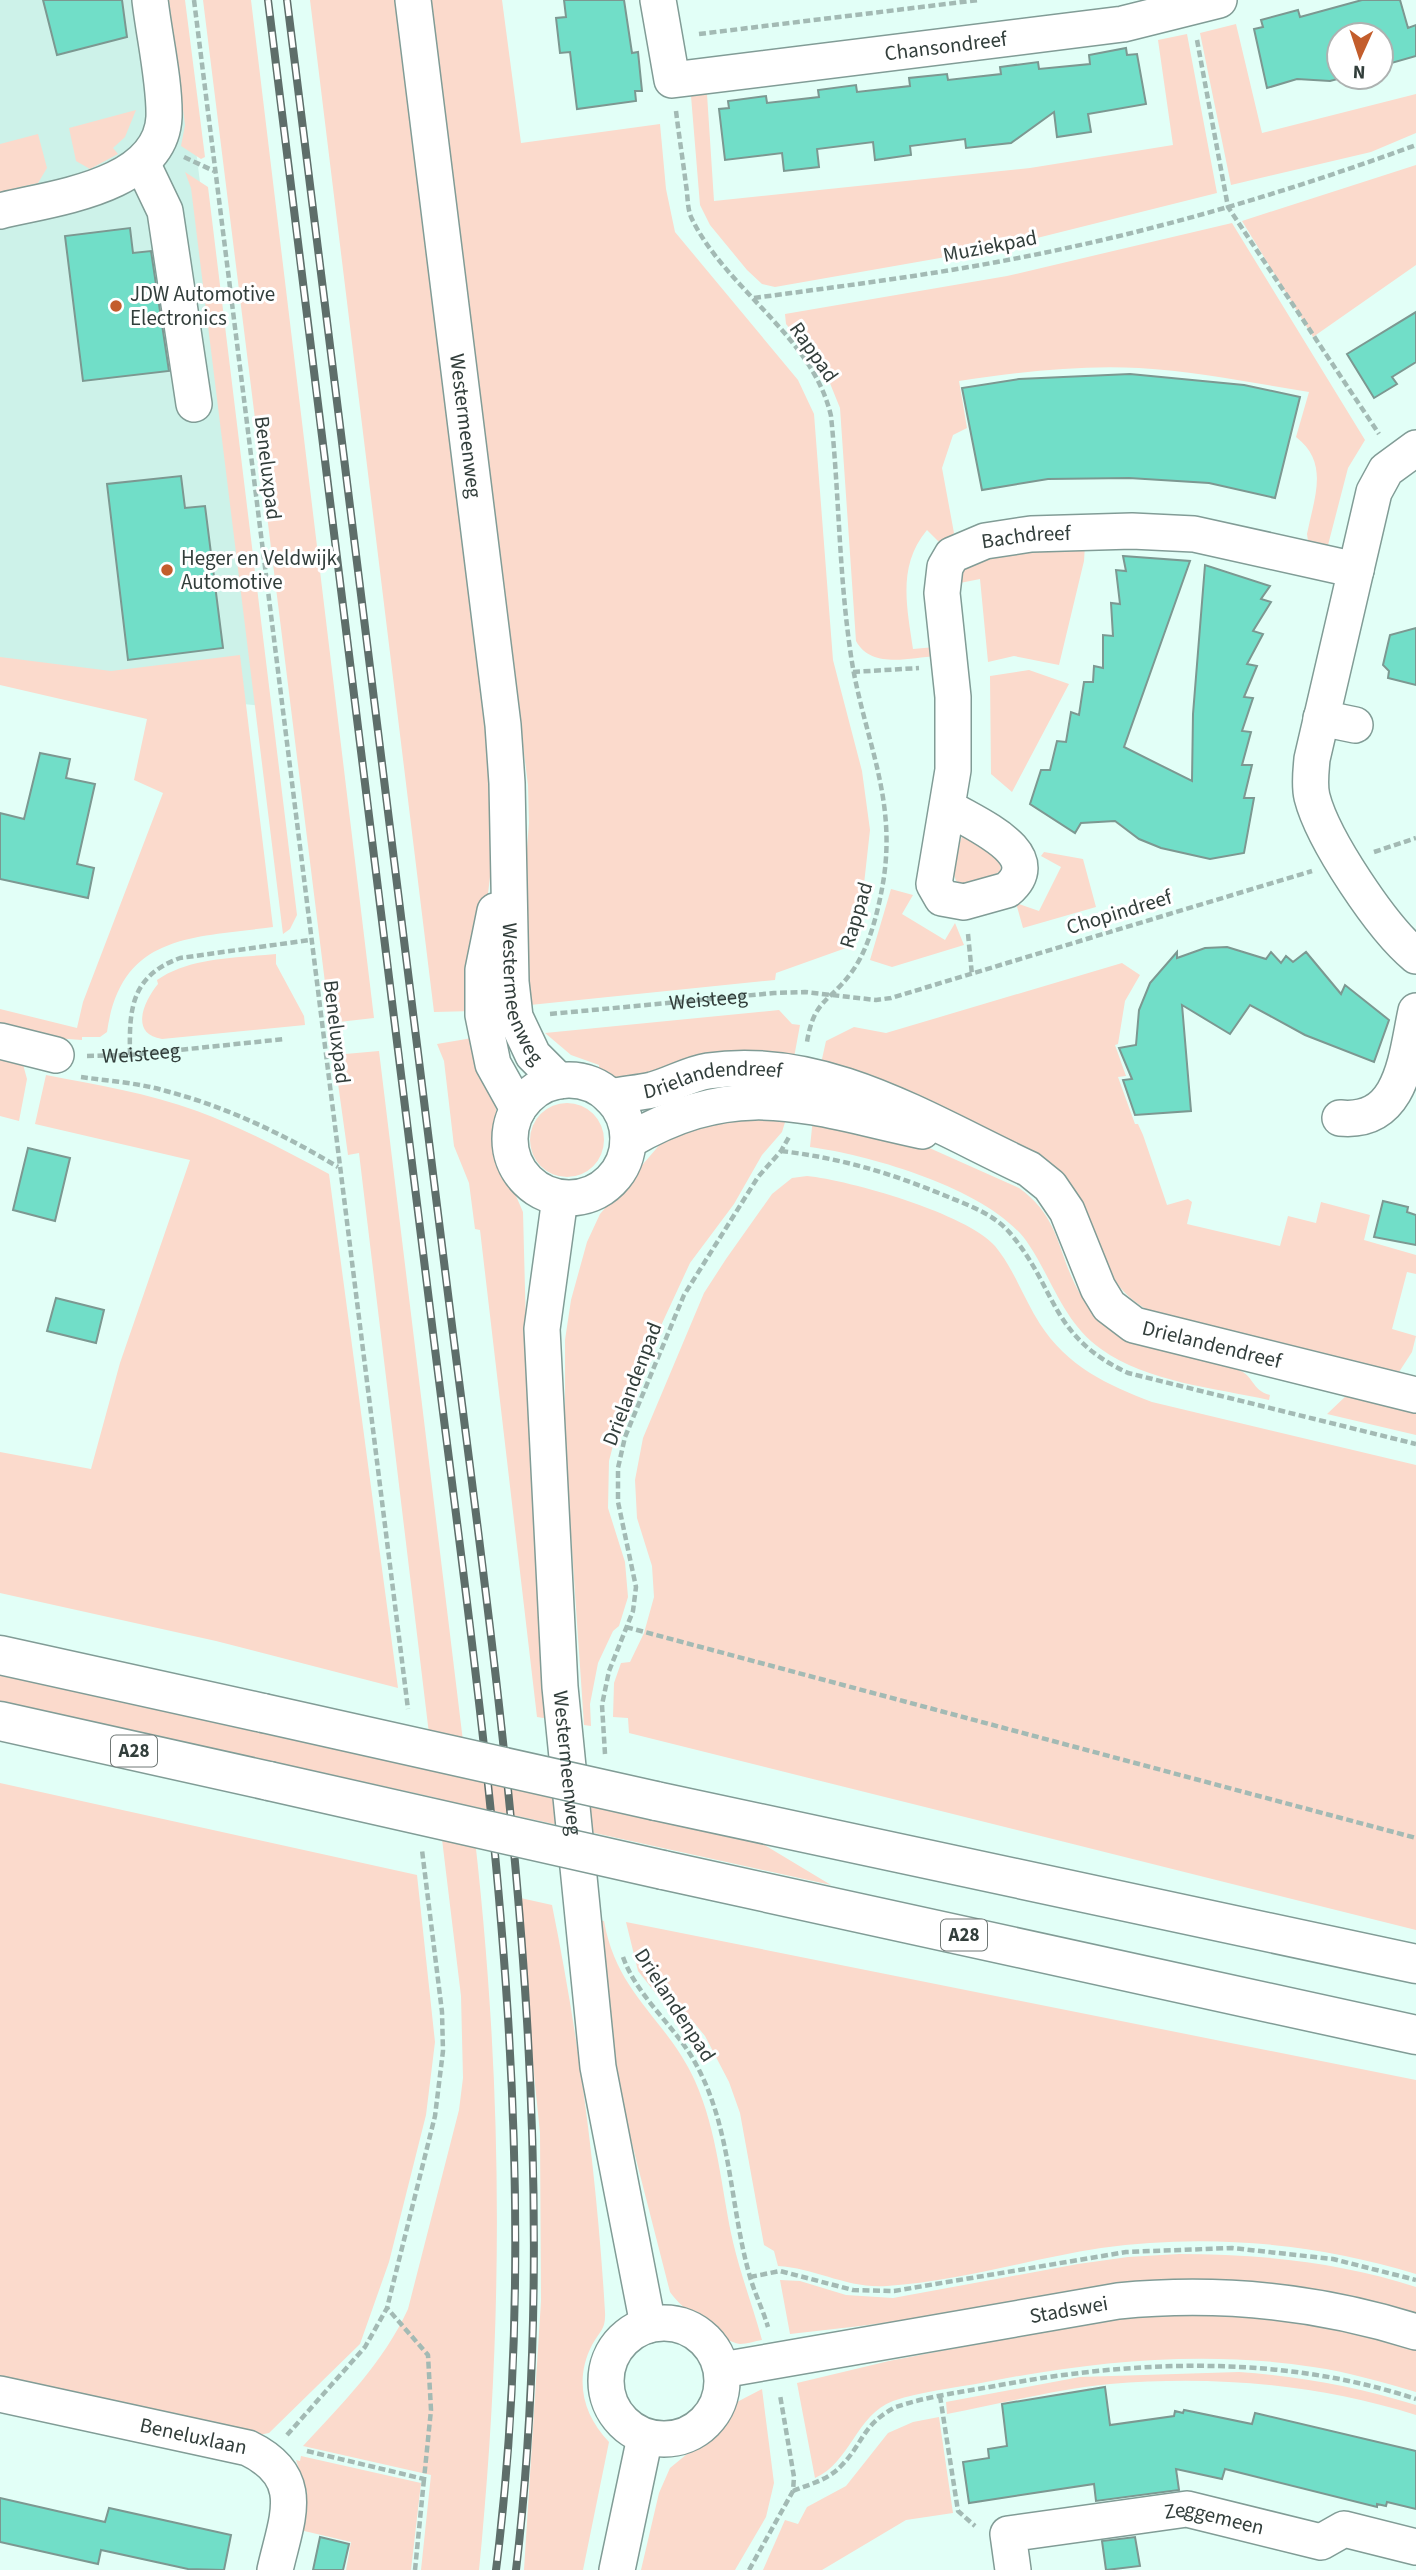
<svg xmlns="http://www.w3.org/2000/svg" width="1416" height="2570" viewBox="0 0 1416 2570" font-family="'Source Sans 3',sans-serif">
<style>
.built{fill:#cdf2e9}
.green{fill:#fbdacc}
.building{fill:#71dec8;stroke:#7c9891;stroke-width:2}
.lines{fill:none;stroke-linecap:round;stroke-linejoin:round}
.minor-casing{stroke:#819c96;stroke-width:38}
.highway-casing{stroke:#819c96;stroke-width:41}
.path{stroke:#a3bab4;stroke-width:4.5;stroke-dasharray:7 3.5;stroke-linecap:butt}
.minor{stroke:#fff;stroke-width:35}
.highway{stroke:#fff;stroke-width:38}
.rail-casing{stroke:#5e6e6a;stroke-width:8}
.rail{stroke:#fff;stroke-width:5;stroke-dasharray:16;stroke-linecap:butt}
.highway-bridge-casing{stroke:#819c96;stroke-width:41;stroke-linecap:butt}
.highway-bridge{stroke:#fff;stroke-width:38}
.poi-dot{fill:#c35d2c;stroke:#fff;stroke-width:2.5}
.labels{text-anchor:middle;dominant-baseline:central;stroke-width:6;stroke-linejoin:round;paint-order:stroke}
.shield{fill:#fff;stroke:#707876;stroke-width:2}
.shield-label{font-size:19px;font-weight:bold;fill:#323e3b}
.street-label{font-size:21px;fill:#323e3b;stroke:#fff}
.poi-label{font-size:21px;fill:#323e3b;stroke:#fff;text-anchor:start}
</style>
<rect width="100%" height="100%" fill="#e2fff7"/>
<path class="built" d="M0,0H178L263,706L95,690L0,670Z"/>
<path class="green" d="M169,0H185L205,157L201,159L181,146L185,125Z
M203,0H251L374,1018L330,1023Z
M310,0H395L492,787V860L474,1011L434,1012Z
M429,0H502L521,143L660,124L666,189L675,232L798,380L814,414L833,660L862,771L870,830L863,893L846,948L776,973L775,980L530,1005L521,926L529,823L528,785Z
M1236,24L1262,133L1416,94V133L1371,152L1231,185L1200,33Z
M1187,34L1217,193L997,248L775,287L762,284L747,270L710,225L700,205L691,96L707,94L714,201L1030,168L1173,145L1158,40Z
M136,110L125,137L113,148L118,154L90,169L76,161L69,128Z
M38,134L47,168L38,183L0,192V144Z
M1416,165V265L1313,337L1242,221Z
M185,172L208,187L297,915L290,929L283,934L191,188Z
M1232,223L1365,440L1348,468L1327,549L1308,541L1307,534C1314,498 1330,463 1296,437L1309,392C1252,383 1196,371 1139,368C1079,365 1018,372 959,381L967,428L953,435L942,468L954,533L942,545L927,530C897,566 907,607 913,649L935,647L936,656C909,658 871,669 856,641L840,408L825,371L786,324L785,314L1007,276Z
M1085,545L1084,561L1059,665L1014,656L988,662L980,579L960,583L959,570L978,551Z
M240,655L273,927C192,938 121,933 107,1032L100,1037H82V1040L0,1034V1009L77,1028L83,1002L163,793L134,780L147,719L0,685V657L111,671Z
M1029,670L1069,684L1012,792L991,774L990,676Z
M962,836L999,857L1001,870L991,878L967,886L956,881L952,868Z
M1044,852L1083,859L1096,907L1023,928L1016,903L1039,911L1061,867L1041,856Z
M891,889L913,895L902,914L945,940L955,923L964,945L892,967L870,960Z
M276,954V964L304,1016L305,1025L162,1039C129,1034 144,1001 158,984L157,980C190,957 236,958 276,954Z
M1122,963L1140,975L1125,1001L1118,1044L1115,1045L1126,1076L1118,1077L1135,1124H1138L1143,1135L1167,1205L1188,1199L1192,1202L1187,1224L1280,1246L1288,1216L1316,1223L1321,1202L1370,1215L1364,1240L1416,1255V1274L1407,1272L1392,1329L1416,1336L1412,1352L1399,1372L1149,1311C1107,1287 1101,1253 1085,1211L820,1068L826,1041L854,1027L886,1033Z
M779,1010L792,1024L800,1025L793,1063L617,1078L599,1072V1065L571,1055L545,1033Z
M478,1037L496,1109V1150L523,1212L527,1366L550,1719L537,1717L480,1230L475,1229L469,1183L454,1146L444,1061L437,1044Z
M379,1051L467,1774L751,1837L831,1885L471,1806C503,2066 505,2310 479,2570H421L431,2475L303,2446C343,2403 383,2363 408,2309L459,2110L463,2078L461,1996L437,1798L0,1702V1673L433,1767L359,1153L348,1155L334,1055Z
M0,1052L21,1057L27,1079L19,1121L0,1116Z
M46,1075C97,1085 148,1093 197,1111C243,1128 286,1151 329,1174L398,1688L216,1641L0,1593V1452L91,1469L120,1363L190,1160L35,1124Z
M530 1140a37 37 0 1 1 74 0a37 37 0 1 1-74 0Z
M710,1118L786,1119L782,1132L762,1155L734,1204L690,1263L640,1371L616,1434L609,1461L608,1508L625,1562L628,1597L619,1626L613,1631L598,1663L590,1704L591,1726L584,1725L565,1447V1340L571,1300L587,1242L600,1214L662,1142Z
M813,1118L916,1142L1019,1188C1062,1218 1057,1257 1082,1297C1117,1355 1182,1349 1238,1370C1254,1375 1251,1390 1270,1395L1269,1400C1215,1388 1147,1382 1101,1349C1064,1323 1053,1281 1029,1245C995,1191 871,1155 810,1147Z
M807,1176C849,1180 968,1214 995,1246C1014,1269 1024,1299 1040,1324C1067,1366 1107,1385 1152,1402L1416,1465V1930L629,1733L628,1718L613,1717L614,1683L621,1663L630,1662L644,1633L654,1597L652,1566L637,1518L635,1480L643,1438L704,1293L726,1259L772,1194L792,1178Z
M1347,1395L1416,1411V1435L1327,1414Z
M0,1783L417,1875L435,2042L426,2115L389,2262L360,2344L269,2433L259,2435L0,2376Z
M516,1897L552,1905C579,2039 597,2176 605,2312C606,2329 600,2331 592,2345C574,2380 583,2415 609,2442L583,2570H524L541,2301L540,2133Z
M597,1920L604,1921C617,1995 667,2019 695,2081C718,2133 721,2188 733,2242C741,2276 753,2307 762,2340C755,2341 747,2344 740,2344C722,2342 680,2307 670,2292L615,2077Z
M626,1922L1416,2080V2274C1315,2243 1206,2233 1101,2248C1030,2259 959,2281 887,2286C848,2289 815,2268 778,2266L774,2251L764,2245L740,2113L729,2082L705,2036L691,2019L669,2010L638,1971Z
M1179,2254C1260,2254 1339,2262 1416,2287V2315C1317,2283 1209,2271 1106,2286C1044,2295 984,2309 922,2318C878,2324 834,2329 790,2334L780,2280L800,2281L846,2295L893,2298L1078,2264L1128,2257Z
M1222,2312L1330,2324L1416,2348V2392C1382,2382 1348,2372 1313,2367C1205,2350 1093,2361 986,2382C956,2388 922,2391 893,2401C856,2415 850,2463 815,2478L797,2383L889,2361L1111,2318Z
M1239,2372C1300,2376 1358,2387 1416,2405V2415C1317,2384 1213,2375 1110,2384C1056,2389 1001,2404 947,2414L946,2402L1080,2377Z
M762,2389L774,2483L766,2517L735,2570H641L659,2493L670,2468L715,2431L737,2402Z
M939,2417L953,2513L906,2520L822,2570H763L785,2520L798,2524L807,2507L846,2486L888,2433L913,2422Z
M301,2456L421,2483L411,2570H346L351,2542L300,2530L307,2493L296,2460L300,2461Z"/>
<path class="building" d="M43,0H122L127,37L57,55Z
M564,0H624L632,53L638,52L642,91H635L636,101L577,109L570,52L560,53L556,18L566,17Z
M1362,0H1400L1408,28L1416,25V56L1381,66V35H1339V77H1345L1330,81L1297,79L1267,88L1254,29L1263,27L1261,20L1298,10L1300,17Z
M1126,48L1127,55L1137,54L1146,104L1088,114L1091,132L1057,137L1054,112L1011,143L966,148L965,139L910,146L911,155L875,160L873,142L817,149L819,167L784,171L782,153L725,160L719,109L729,108L728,101L766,96L767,103L819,97L818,90L856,85L857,92L910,86L909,78L947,74L948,80L1001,74L1000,67L1038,62L1039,69L1090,64L1089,55Z
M130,228L133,253L151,251L169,371L83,381L65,236Z
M1416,312V362L1392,377L1397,384L1374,398L1347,354Z
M1130,374L1244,385L1300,397L1275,498L1209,483L1129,478L1048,479L982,490L962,388L1019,379Z
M181,476L185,508L205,506L223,648L128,660L107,484Z
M1123,556L1190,561L1124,747L1192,781L1193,714L1205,565L1270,586L1261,599L1271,602L1253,631L1263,634L1247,664L1257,666L1244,697L1253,698L1242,731L1251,732L1242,765H1252L1244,798H1254L1244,853L1210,859L1161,848L1139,839L1115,821L1081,823L1075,833L1030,804L1041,770H1050L1057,741L1066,742L1071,712L1079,715L1084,682H1093L1094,666L1103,668V635L1113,636L1111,603L1120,604L1116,570L1126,571Z
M1416,628V685L1388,678L1389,671L1383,665L1390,635Z
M40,753L70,759L66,778L95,784L77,864L94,868L88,898L0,879V813L24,819Z
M1227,947L1266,959L1271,952L1281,963L1286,956L1293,962L1306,952L1341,994L1345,985L1389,1020L1374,1062L1305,1035L1250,1005L1230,1034L1182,1005L1191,1111L1135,1115L1123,1080L1132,1079L1119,1048L1136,1045L1139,1010L1150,983L1177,952V958L1205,948Z
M28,1148L70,1158L55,1221L13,1210Z
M1383,1201L1408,1207L1407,1212L1416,1215V1245L1374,1237Z
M56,1298L104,1310L96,1343L47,1331Z
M1105,2387L1110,2425L1174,2416L1175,2411L1183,2413L1184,2410L1252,2424L1255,2413L1416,2451V2509L1387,2502L1386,2506L1377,2504V2507L1225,2469L1222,2479L1176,2469L1179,2490L1096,2501L1094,2484L969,2503L963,2462L989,2458L988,2449L1007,2446L1002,2404Z
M0,2498L105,2522L109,2508L231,2535L224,2570L188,2569L101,2550L98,2564L0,2542Z
M320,2537L349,2544L343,2570H313Z
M1135,2537L1140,2566L1106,2570L1102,2541Z"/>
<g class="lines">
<defs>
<g id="minor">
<path id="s3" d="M413,0L503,725L507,783L511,982L515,1017L533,1055L559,1081"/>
<path id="s4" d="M658,0L672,80L1123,24L1219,0"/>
<path d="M142,163L165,211L194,404"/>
<path d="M0,211C52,198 161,187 164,117C165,83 154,35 150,0"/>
<path d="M1416,448L1386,470L1374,492L1312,759C1311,771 1309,785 1312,797C1323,840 1382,928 1416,956"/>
<path d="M1321,718L1355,725"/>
<path id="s5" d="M949,808C974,824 1050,854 1007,890L964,902L942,898L934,884L953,770V697L942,593L945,567L952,555L985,541L1031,534L1132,531L1194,534L1356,570"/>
<path d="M495,911L483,970V1015L493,1064L518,1109"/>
<path d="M0,1041L56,1055"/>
<circle cx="569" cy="1139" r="59"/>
<path id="s6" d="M610,1097C624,1094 639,1093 652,1090C671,1085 689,1074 708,1071C824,1054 928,1122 1029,1169L1050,1186L1067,1211L1098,1288L1109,1306L1134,1325L1416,1395"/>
<path d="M1340,1118C1403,1124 1406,1057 1416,1011"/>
<path d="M628,1141C739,1076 806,1106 922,1131"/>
<path id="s7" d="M560,1198L542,1329L560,1687L598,2067L648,2325"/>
<circle cx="664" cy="2381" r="58"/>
<path id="s8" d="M722,2370L1118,2301C1220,2291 1318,2301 1416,2332"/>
<path id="s9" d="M0,2394L248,2448C308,2477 287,2517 275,2570"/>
<path d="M617,2570L645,2437"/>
<path id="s10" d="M1013,2570L1008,2534L1187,2509L1321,2542L1344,2529L1416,2547"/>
</g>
<path id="highway" d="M0,1655L263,1713
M0,1721L269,1781
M656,1801L1416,1964
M663,1870L1416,2035"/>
</defs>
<use href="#minor" class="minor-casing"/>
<use href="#highway" class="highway-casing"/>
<g class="path">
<path d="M194,0L408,1709"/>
<path d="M699,34L979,0"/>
<path d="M1197,40L1228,207L1379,434"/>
<path d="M676,111C679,136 683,161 686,185C688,196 687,207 691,217C725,289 813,336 831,416C839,493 839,572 850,649C861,733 898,794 883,883C878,912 869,949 851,973C829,1003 814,999 807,1042"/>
<path d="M184,157L214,171"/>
<path d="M754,298C835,287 916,277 997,262C1139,236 1280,195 1416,145"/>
<path d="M853,672L919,668"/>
<path d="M1374,852L1416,838"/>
<path d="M968,934L972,975"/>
<path id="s1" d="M550,1014L774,993L805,992L876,1000L891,998L1312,871"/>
<path d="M130,1055C129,1009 131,976 180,958L310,940"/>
<path id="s2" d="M87,1056L130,1055L285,1039"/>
<path d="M81,1077C109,1081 139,1083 166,1091C227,1107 285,1135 338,1167"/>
<path d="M781,1151C840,1158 891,1173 946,1196C968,1205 994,1214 1010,1233C1058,1290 1049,1336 1128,1373L1416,1444"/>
<path d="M626,1627L1416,1838"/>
<path d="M605,1754L602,1705L609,1671L633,1611L636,1587L618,1502V1468L625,1437L684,1295L758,1177L781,1151L789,1137"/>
<path d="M623,1957C638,1999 678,2028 698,2068C732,2133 730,2208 750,2277C755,2294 763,2310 768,2327"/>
<path d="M750,2277L780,2271L853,2290L894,2291L1126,2252L1232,2248L1333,2259L1416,2280"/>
<path d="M940,2396L958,2511L975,2526"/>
<path d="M287,2435L365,2347L387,2308L435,2116L443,2051L442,2012L422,1850"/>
<path d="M307,2451L424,2479L431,2410L428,2355L387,2308"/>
<path d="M793,2491C810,2484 828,2480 841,2466C864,2443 862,2424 896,2407C928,2396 962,2392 995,2386C1134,2360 1280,2354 1416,2399"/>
<path d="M415,2570L424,2479"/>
<path d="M749,2570L793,2491L794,2477L780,2395"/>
</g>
<use href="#minor" class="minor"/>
<use href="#highway" class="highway"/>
<defs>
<path id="rail" d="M268,0C323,447 379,894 434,1341C485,1748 548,2160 496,2570
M287,0C341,434 395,868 449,1302C502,1722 566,2147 516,2570"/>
</defs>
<use href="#rail" class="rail-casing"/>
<use href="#rail" class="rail"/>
<defs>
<path id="highway-bridge" d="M263,1713L656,1801
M269,1781L663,1870"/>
</defs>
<use href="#highway-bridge" class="highway-bridge-casing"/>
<use href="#highway-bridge" class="highway-bridge"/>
</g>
<g class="poi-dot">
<circle cx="116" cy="306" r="7"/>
<circle cx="167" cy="570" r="7"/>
</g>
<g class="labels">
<g class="shield">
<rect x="111" y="1735.5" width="46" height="31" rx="5"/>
<rect x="941" y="1919.5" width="46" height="31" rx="5"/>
</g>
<g class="shield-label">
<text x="134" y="1751">A28</text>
<text x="964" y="1935">A28</text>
</g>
<g class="street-label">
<text stroke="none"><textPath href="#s4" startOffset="357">Chansondreef</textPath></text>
<text transform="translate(990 246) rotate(-11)">Muziekpad</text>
<text transform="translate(814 352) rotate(55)">Rappad</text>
<text stroke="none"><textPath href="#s3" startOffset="429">Westermeenweg</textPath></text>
<text transform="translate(268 468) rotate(83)">Beneluxpad</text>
<text stroke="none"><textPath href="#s5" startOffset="616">Bachdreef</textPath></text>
<text transform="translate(1119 912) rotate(-17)">Chopindreef</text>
<text transform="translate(856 915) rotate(-73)">Rappad</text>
<text stroke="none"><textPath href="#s3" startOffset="1001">Westermeenweg</textPath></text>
<text stroke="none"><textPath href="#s1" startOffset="159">Weisteeg</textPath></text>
<text transform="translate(337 1032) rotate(83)">Beneluxpad</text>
<text stroke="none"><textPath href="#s2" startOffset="54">Weisteeg</textPath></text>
<text stroke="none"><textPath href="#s6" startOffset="105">Drielandendreef</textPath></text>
<text stroke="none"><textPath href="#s6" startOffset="716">Drielandendreef</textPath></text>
<text transform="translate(632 1384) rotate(-69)">Drielandenpad</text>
<text stroke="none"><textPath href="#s7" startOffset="567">Westermeenweg</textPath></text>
<text transform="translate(675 2005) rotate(57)">Drielandenpad</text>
<text stroke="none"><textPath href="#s8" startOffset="352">Stadswei</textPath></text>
<text stroke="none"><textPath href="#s9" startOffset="198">Beneluxlaan</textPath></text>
<text stroke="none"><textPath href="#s10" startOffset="245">Zeggemeen</textPath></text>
</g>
<g class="poi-label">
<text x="130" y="294">JDW Automotive<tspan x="130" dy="24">Electronics</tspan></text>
<text x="181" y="558">Heger en Veldwijk<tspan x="181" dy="24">Automotive</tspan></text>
</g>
</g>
<g transform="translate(1360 56) rotate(183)"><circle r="33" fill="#ffffff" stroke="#adb2b1" stroke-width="2"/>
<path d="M0-5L12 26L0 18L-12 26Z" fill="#c35d2c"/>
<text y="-10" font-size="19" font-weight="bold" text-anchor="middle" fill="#323e3b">N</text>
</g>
</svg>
